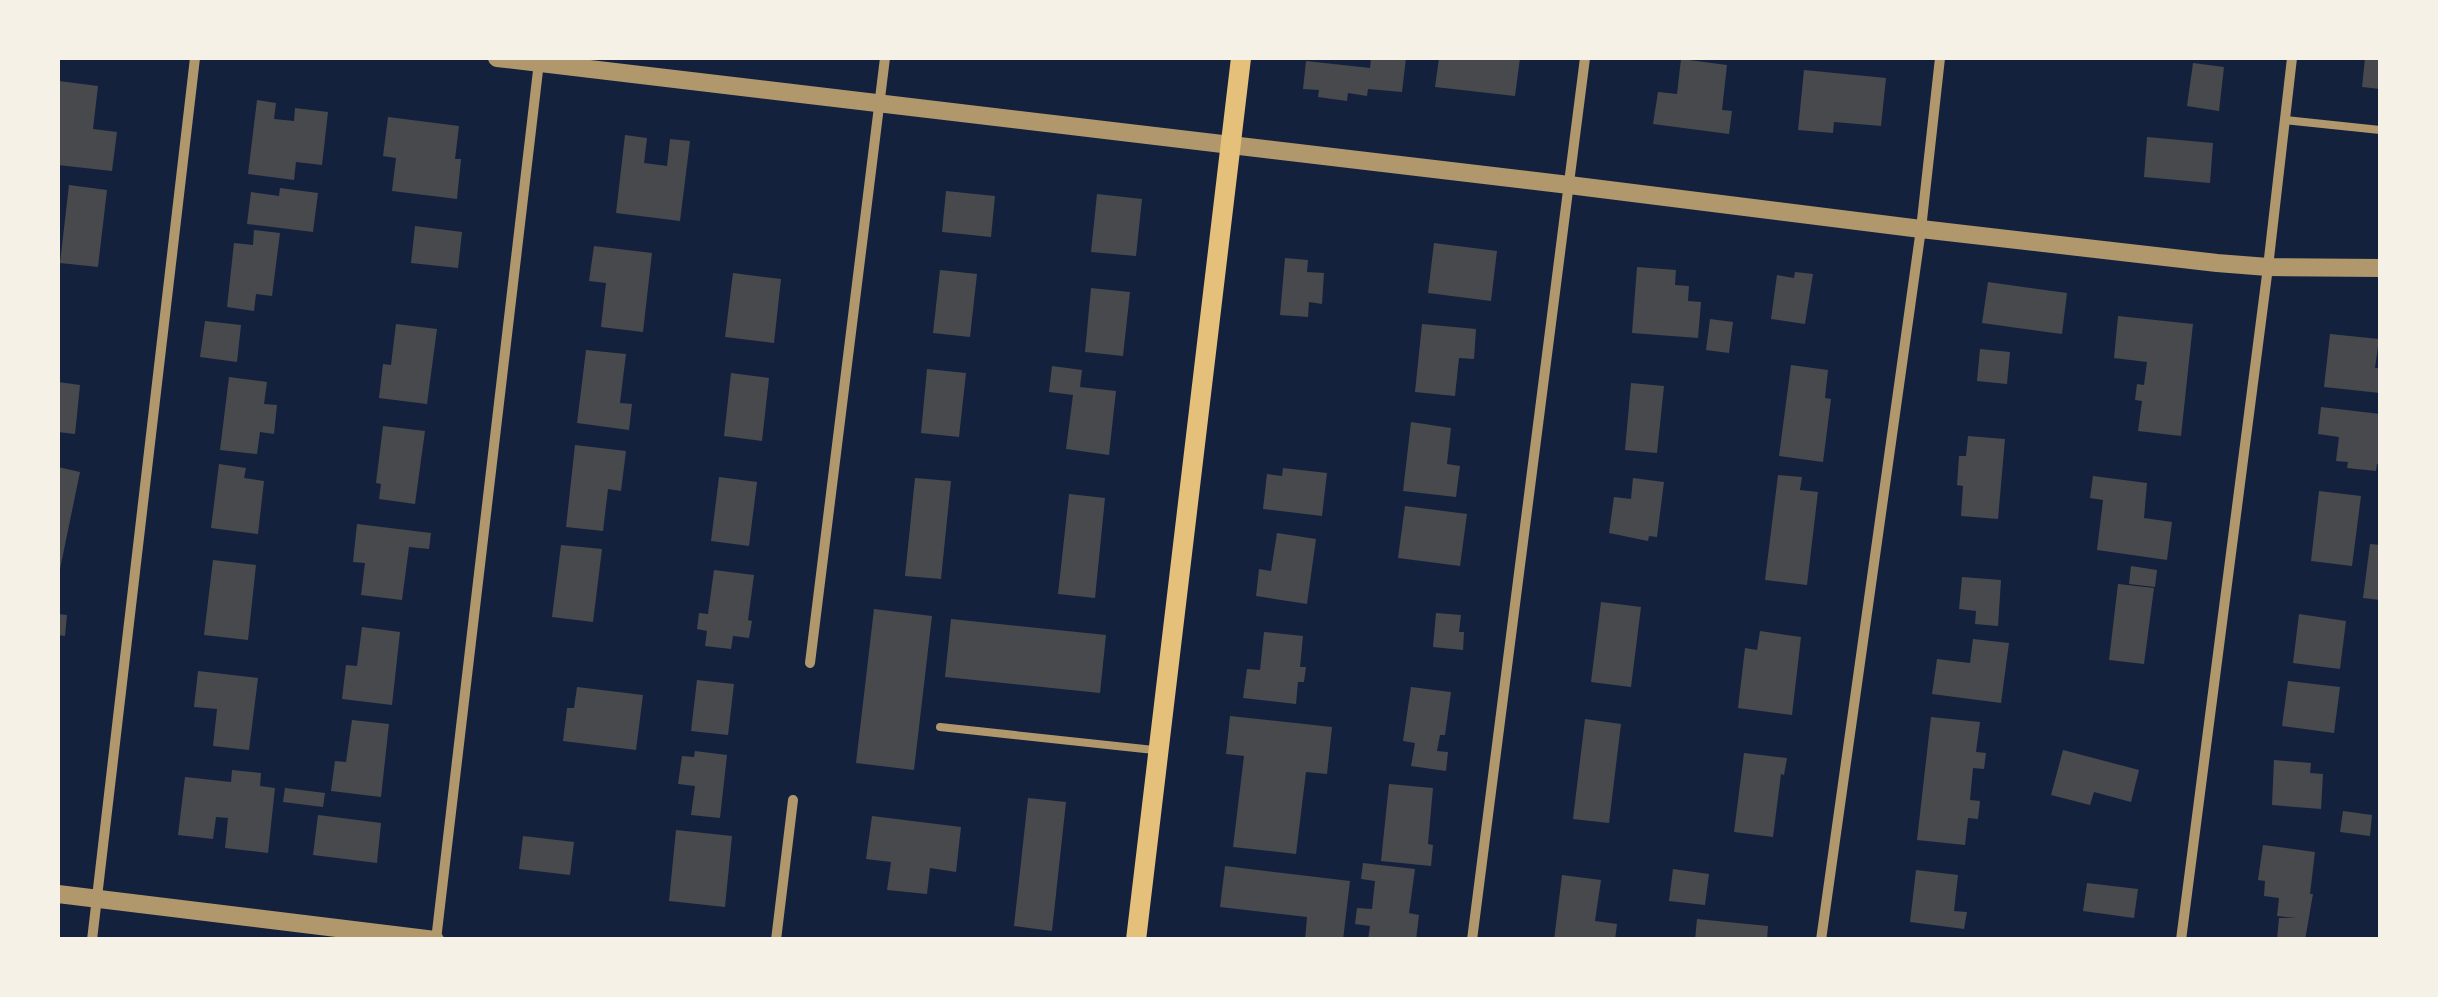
<svg xmlns="http://www.w3.org/2000/svg" width="2438" height="997" viewBox="0 0 2438 997" font-family="Cabin,sans-serif">
<style>
.building{fill:#48494c}
.lines{fill:none;stroke-linecap:round;stroke-linejoin:round}
.service{stroke:#b1986c;stroke-width:8}
.minor{stroke:#b1986c;stroke-width:10}
.tertiary{stroke:#b1986c;stroke-width:18}
.secondary{stroke:#e5c07b;stroke-width:20}
</style>
<rect width="100%" height="100%" fill="#14213d"/>
<path class="building" d="M1371,58H1406L1402,92L1368,89L1367,96L1348,93L1347,101L1318,97L1319,90L1303,89L1306,61L1370,68Z
M1439,58H1520L1515,96L1435,87Z
M2365,58H2380V89L2362,87Z
M1681,59L1727,65L1722,110L1732,111L1729,134L1653,124L1658,92L1677,94Z
M2193,63L2224,67L2219,111L2187,106Z
M1804,70L1886,78L1881,126L1834,122L1833,133L1798,130Z
M59,81L98,86L93,129L117,132L112,171L58,165Z
M257,100L276,103L274,119L294,121L295,108L328,112L322,165L296,162L294,180L248,174Z
M388,117L459,126L455,159H461L457,199L392,191L396,158L383,156Z
M625,135L647,138L644,163L667,166L670,139L690,141L680,221L616,213Z
M2147,137L2213,143L2210,183L2144,177Z
M69,185L107,190L98,267L60,263Z
M280,188L318,193L313,232L247,224L251,192L279,196Z
M946,191L995,196L991,237L942,232Z
M1097,194L1142,199L1136,256L1091,252Z
M415,226L462,232L458,268L411,263Z
M254,230L280,233L272,296L256,294L254,311L227,307L234,243L253,245Z
M1434,243L1497,251L1491,301L1428,293Z
M594,246L652,253L643,332L601,327L606,283L589,281Z
M1285,258L1308,260L1307,272L1324,273L1322,304L1309,302L1308,317L1280,315Z
M1637,267L1676,270L1675,285L1689,286L1688,301L1701,302L1698,338L1632,333Z
M940,270L977,274L970,337L933,333Z
M1795,272L1813,274L1805,324L1771,319L1777,275L1794,278Z
M733,273L781,279L774,343L725,337Z
M1988,282L2067,293L2062,334L1982,323Z
M1091,288L1130,292L1123,356L1085,352Z
M2118,316L2193,324L2181,436L2138,431L2142,401L2135,400L2137,384L2144,385L2147,362L2114,358Z
M1710,319L1733,322L1729,353L1706,350Z
M205,321L241,325L237,362L200,357Z
M396,324L437,329L427,404L379,398L383,364L391,365Z
M1422,324L1476,329L1474,359L1459,358L1455,396L1415,392Z
M2330,334L2379,339L2375,368H2380V393L2324,387Z
M1980,349L2010,352L2007,384L1977,381Z
M586,350L626,354L620,403L632,404L629,430L577,423Z
M1791,365L1828,370L1825,398L1831,399L1823,462L1779,456Z
M1052,366L1082,370L1080,387L1116,391L1109,455L1066,449L1073,395L1049,392Z
M927,369L966,373L959,437L921,433Z
M731,373L769,378L762,441L724,436Z
M229,377L267,382L264,404L277,405L274,434L260,432L257,454L220,450Z
M58,382L80,385L75,434L58,432Z
M1631,383L1664,386L1657,453L1625,450Z
M2321,407L2380,414V465L2377,464L2376,471L2347,468L2348,462L2336,461L2339,437L2318,434Z
M1411,422L1451,428L1447,464L1460,466L1456,497L1403,491Z
M383,426L425,431L415,504L379,499L381,484L376,483Z
M1968,436L2005,439L1998,519L1961,516L1963,486L1957,485L1959,456H1966Z
M575,445L626,451L621,491L608,489L603,531L566,527Z
M219,464L246,468L244,478L264,481L258,534L211,528Z
M58,467L80,472L59,574L58,573Z
M1283,468L1327,473L1322,516L1263,509L1267,474L1282,476Z
M1778,475L1802,477L1800,490L1818,492L1807,585L1765,580Z
M2093,476L2147,483L2144,518L2172,522L2167,560L2097,550L2103,500L2090,498Z
M719,477L757,482L749,546L711,541Z
M915,478L951,481L941,579L905,576Z
M1633,478L1664,482L1657,537L1649,536L1648,541L1609,533L1614,497L1631,499Z
M2319,491L2361,496L2352,566L2311,561Z
M1069,494L1105,498L1095,598L1058,594Z
M1405,506L1467,514L1460,566L1398,558Z
M357,524L431,533L429,549L409,547L402,600L361,595L365,563L353,562Z
M1277,533L1316,539L1307,604L1256,596L1259,569L1271,571Z
M2370,544L2380,545V600L2363,598Z
M561,545L602,549L593,622L552,617Z
M213,560L256,565L248,640L204,635Z
M2131,566L2157,570L2155,587L2129,584Z
M714,570L754,575L748,620L752,621L749,638L733,636L731,649L705,646L707,631L697,629L699,613L708,614Z
M1962,577L2001,580L1998,626L1975,624L1976,611L1959,609Z
M2118,584L2154,588L2144,664L2109,660Z
M1601,602L1641,607L1631,687L1591,682Z
M874,609L932,616L914,770L856,763Z
M1436,613L1461,615L1459,632H1464L1463,650L1433,647Z
M58,614L67,615L65,636L58,635Z
M2299,614L2346,621L2340,669L2293,663Z
M951,619L1106,635L1100,693L945,677Z
M362,627L400,632L392,705L342,699L346,665L357,666Z
M1760,631L1801,637L1792,715L1738,708L1745,648L1757,650Z
M1264,632L1303,636L1300,667H1306L1304,682H1298L1296,704L1243,698L1247,669L1260,670Z
M1973,639L2009,643L2001,703L1932,694L1937,659L1970,663Z
M198,671L258,678L249,750L213,746L217,709L194,707Z
M697,680L734,684L728,735L691,731Z
M2288,681L2340,687L2334,733L2282,726Z
M577,687L643,695L636,750L563,741L567,708H574Z
M1411,687L1451,692L1445,735H1440L1437,751L1448,752L1446,771L1411,766L1415,743L1403,741Z
M1230,716L1332,727L1327,774L1306,772L1296,854L1233,847L1244,756L1226,754Z
M1931,717L1980,722L1976,752L1986,753L1984,769L1973,768L1970,800L1980,801L1978,819L1968,818L1965,845L1917,840Z
M1585,719L1621,724L1609,823L1573,819Z
M352,720L389,724L381,797L331,791L335,761L346,762Z
M2063,750L2139,770L2131,802L2094,792L2090,805L2051,795Z
M695,751L727,755L720,818L691,815L695,786L678,784L682,756L694,757Z
M1744,753L1787,758L1784,775L1781,774L1773,837L1734,832Z
M2274,760L2311,763L2310,773L2323,774L2321,809L2272,805Z
M232,770L261,773L260,786L275,788L268,853L225,848L228,818L216,817L213,839L178,835L185,777L231,782Z
M1389,784L1433,788L1428,844L1433,845L1431,866L1381,861Z
M285,788L325,793L323,807L283,802Z
M1028,798L1066,802L1052,931L1014,926Z
M2343,811L2372,815L2370,836L2340,832Z
M318,815L381,823L377,863L313,855Z
M872,816L961,827L956,872L930,868L927,894L887,890L891,862L866,859Z
M676,830L732,836L725,907L669,901Z
M523,836L574,842L570,875L519,869Z
M2263,845L2315,852L2310,894H2313L2305,940L2277,939L2279,918H2296L2277,916L2279,898L2264,896L2265,881L2258,880Z
M1363,863L1415,869L1409,913L1419,915L1416,940H1368L1370,926L1355,924L1357,908L1372,909L1375,881L1361,879Z
M1225,866L1350,881L1343,940H1305L1307,917L1220,907Z
M1673,869L1709,874L1705,905L1669,901Z
M1916,870L1958,875L1954,911L1967,912L1964,929L1910,922Z
M1562,875L1601,880L1595,921L1617,924L1615,940H1554Z
M2087,883L2138,889L2134,918L2083,911Z
M1697,919L1768,926L1767,940H1695Z"/>
<g class="lines">
<path class="service" d="M2285,120L2380,130
M940,727L1154,750"/>
<path class="minor" d="M810,663L885,58
M92,940L195,58
M436,940L539,62
M776,940L793,800
M1472,940L1585,58
M1821,940L1921,229L1940,58
M2181,940L2268,267L2292,58"/>
<path class="tertiary" d="M497,58L1569,185L1921,229L2217,263L2268,267L2380,268
M58,894L435,940"/>
<path class="secondary" d="M1136,940L1241,58"/>
</g>
<rect width="2438" height="997" fill="none" stroke="#f6f1e7" stroke-width="120"/>
</svg>
